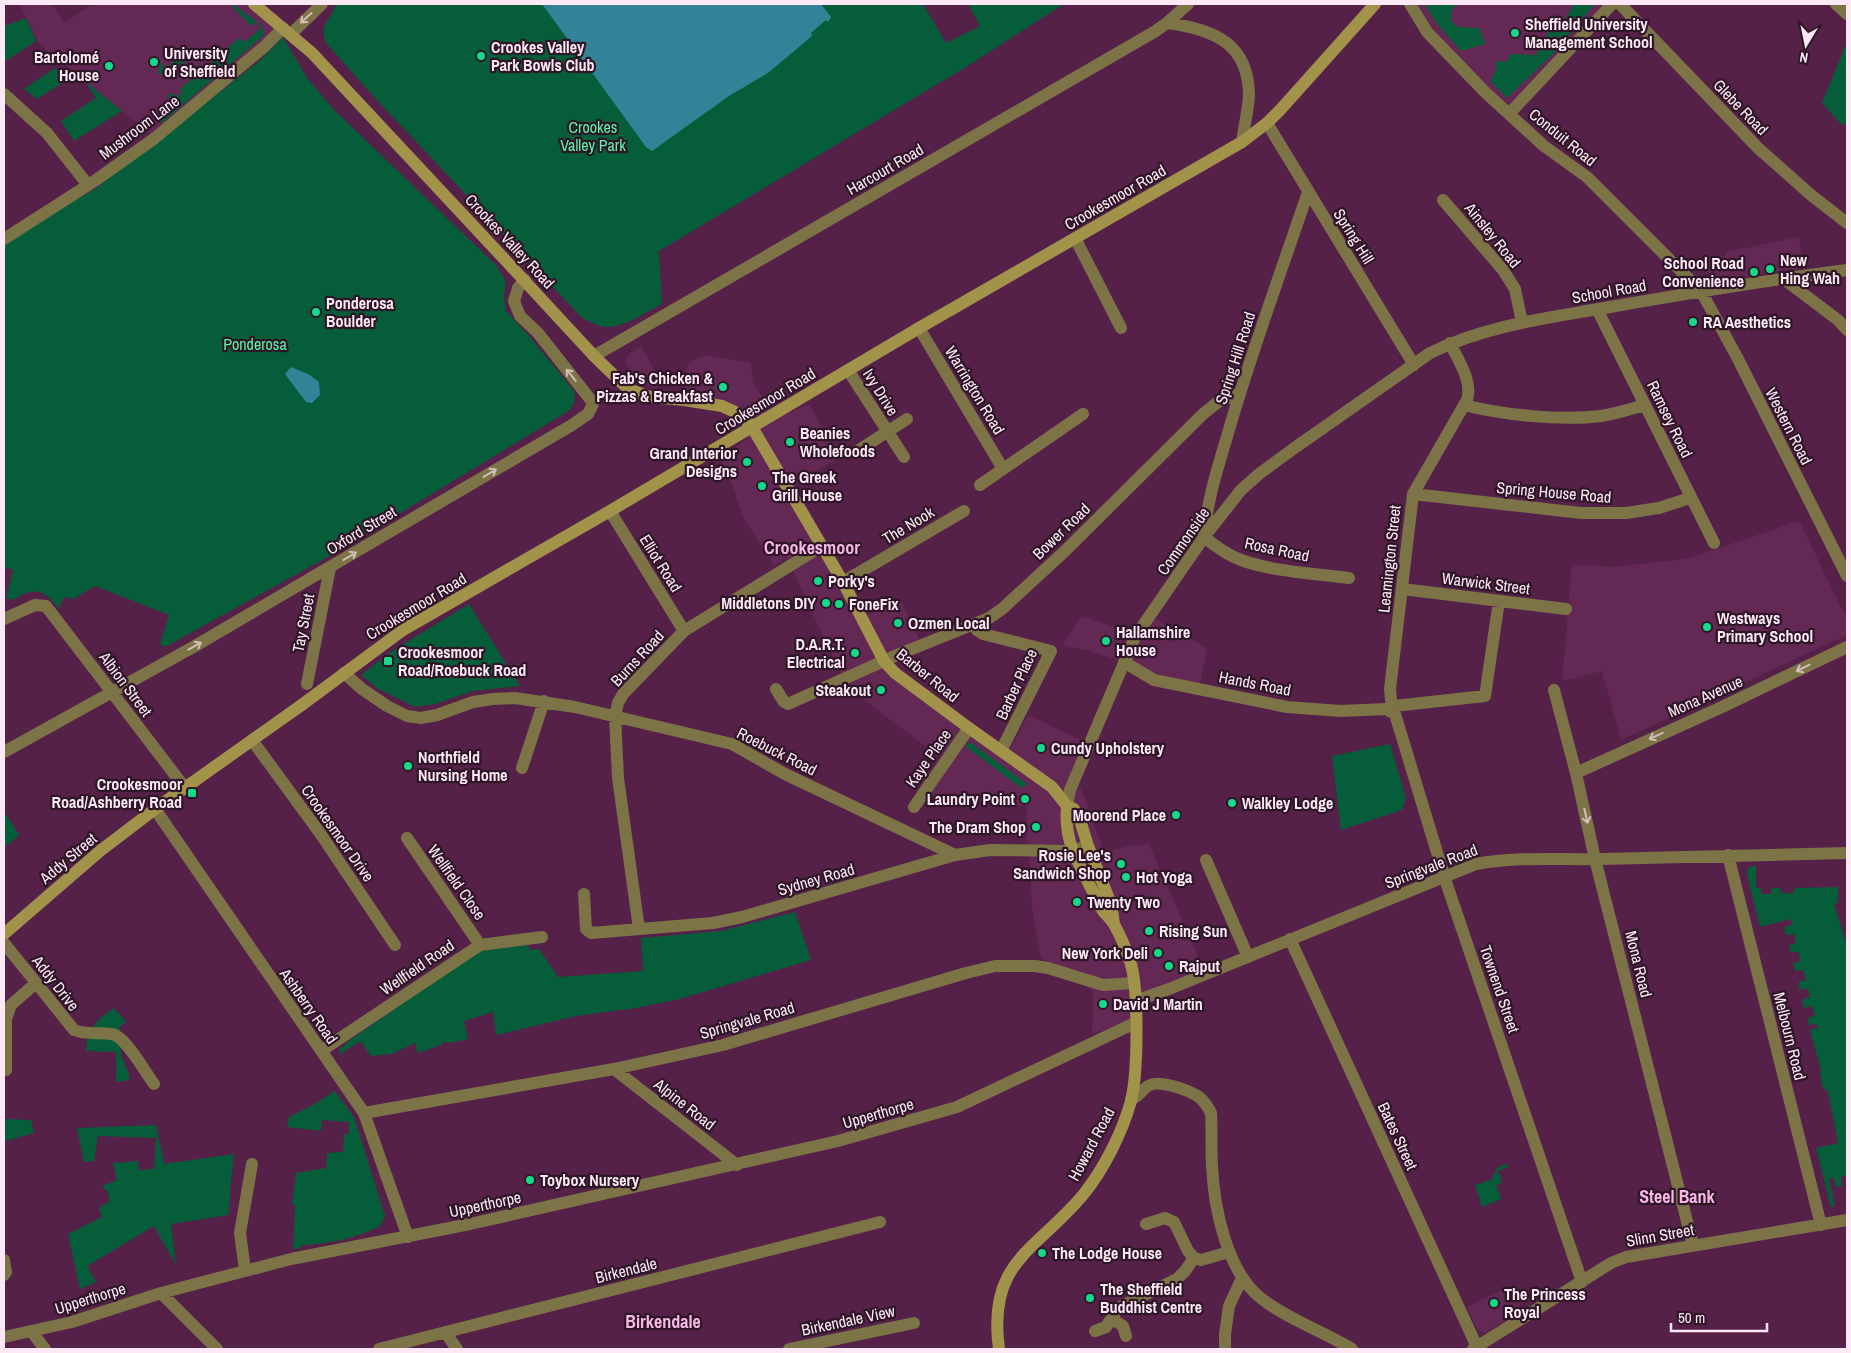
<svg xmlns="http://www.w3.org/2000/svg" width="1851" height="1353" viewBox="0 0 1851 1353" font-family="'Archivo Narrow',sans-serif">
<style>
.built{fill:#642855}
.green{fill:#055e39}
.water{fill:#318397}
.lines{fill:none;stroke-linecap:round;stroke-linejoin:round}
.street{stroke:#7c7347;stroke-width:12}
.secondary{stroke:#a2934b;stroke-width:12}
.oneway{stroke:#d0bfb9}
.poi-dot{fill:#15d989;stroke:#2e1627;stroke-width:2}
.labels{text-anchor:middle;dominant-baseline:central;stroke-width:4.5;stroke-linejoin:round;paint-order:stroke}
.poi-label{font-size:16px;font-weight:bold;fill:#fde8f6;stroke:#2e1627;text-anchor:start}
.street-label{font-size:16px;fill:#fde8f6;stroke:#2e1627}
.park-label{font-size:16px;fill:#5bf4a7;stroke:#2e1627}
.neighbourhood-label{font-size:18px;font-weight:bold;fill:#f8b7e5;stroke:#2e1627}
</style>
<rect width="100%" height="100%" fill="#562149"/>
<path class="built" d="M20,4H53L64,23L93,4H254L283,28L155,138L39,44Z
M1410,4H1598L1605,10L1509,114Z
M1799,237L1803,268L1717,280L1697,261L1726,256V252Z
M641,346L656,373L658,390L640,382L631,376L625,361L630,353Z
M705,355L751,363L753,382L775,419L809,404L825,433L839,457L794,484L867,615L900,598L924,649L883,667L1005,759L1028,715L1085,742L1070,777L1081,789L1104,852L1133,845L1149,844L1204,970L1140,993L1139,1020L1091,1034L1093,1023V991L1041,958L1032,908L1029,844L1026,839L1027,806L924,796L916,792L940,757L847,687L787,558L774,565L744,519L730,479L721,462L723,455L748,439L745,416L683,395L688,362Z
M1799,521L1847,619V635L1621,740L1602,671L1562,681L1572,564L1613,567L1686,559Z
M1082,616L1137,635L1150,616L1207,648L1199,689L1154,680L1124,662L1090,651L1062,645Z
M1512,1285L1522,1311L1487,1332L1478,1331L1467,1307Z"/>
<path class="green" d="M230,4H233L261,25L264,31L263,36L162,123L159,120L176,106L167,96L172,92V95H181V88L239,38L245,42L261,28L256,22L251,26Z
M336,4H923L946,43L980,26L968,4H1064L966,67L659,251L662,304C648,311 624,327 608,327C599,327 590,322 582,318L375,98L326,43C318,25 331,20 336,4Z
M1425,4H1457L1451,11V21L1458,27L1479,28L1485,44L1461,51L1437,24Z
M1574,4H1595L1552,55L1507,98L1490,81L1496,70V61L1506,62L1511,54L1536,55L1549,31L1559,30Z
M26,18L36,41L4,62V26Z
M283,37L307,78L334,110L496,265L506,282L504,295L506,311L530,337L574,391L575,400L570,410L333,554L165,647L160,644L169,615L95,586L73,599L64,597L59,608C41,588 35,587 12,600L6,598L13,570L4,567V242L98,187L257,63Z
M1847,42V126L1840,123L1822,103Z
M191,47L196,52L193,55L188,53L185,56L186,60L170,74H158L160,62L165,68Z
M55,68L70,78L37,99L24,89Z
M85,81L122,111L74,141L61,121L96,98Z
M469,604L520,686L473,691L435,704L415,707L377,688L361,675L392,651Z
M970,742L1027,784L1021,788L965,746Z
M1390,744L1406,798L1402,810L1341,830L1332,756Z
M4,811L19,835L4,848Z
M1756,865V888H1761V894H1771V888H1780L1781,893H1794V888L1838,887V903L1834,904L1847,946V1175L1841,1177L1842,1186L1836,1187L1834,1178L1829,1179L1835,1206L1831,1207L1816,1148L1838,1143L1828,1091L1823,1088L1820,1073L1821,1070L1810,1030L1818,1028L1816,1024L1809,1025L1807,1018L1815,1016L1812,1006L1804,1008L1802,1000L1810,997L1808,988L1800,990L1798,982L1806,980L1803,970L1795,971L1793,963L1801,961L1798,951L1791,953L1789,945L1796,943L1794,934L1786,935L1784,927L1792,925L1791,919L1760,927L1747,874L1748,868Z
M795,912L811,960L679,999L636,1008L576,1016L496,1035L493,1012L464,1021L468,1039L450,1043L443,1042L441,1045L418,1053L415,1043L391,1054L371,1056L360,1041L339,1055L340,1049L350,1040L479,951L528,945L530,950L539,949L558,977L643,971L641,938L721,931Z
M114,1008L126,1022L120,1026L121,1056L129,1074V1080L116,1082V1052L86,1051C86,1029 97,1020 114,1008Z
M335,1091L354,1117L385,1216L380,1226C357,1238 329,1244 302,1245L300,1248L293,1249L295,1206L292,1204L296,1173L326,1168L327,1153L343,1152L344,1134H349V1122L322,1120L321,1131L287,1127L289,1117L313,1105Z
M4,1119L31,1120L34,1133L6,1141L4,1137Z
M156,1125L164,1164L234,1154L230,1189V1202L228,1215L171,1224L176,1265L154,1226L87,1266L96,1282L80,1289L68,1234L102,1217L99,1208L110,1201L107,1191L102,1186L117,1180L113,1163L138,1161V1170L154,1169L156,1138L98,1136L94,1161L84,1162L77,1128Z
M1508,1164V1167L1499,1171L1497,1175L1500,1174L1502,1183L1496,1185L1501,1199L1482,1207L1475,1185L1491,1180L1498,1167Z"/>
<path class="water" d="M542,4H821L831,17L828,22L826,20L811,33L812,36L768,73L729,96L652,151L646,147Z
M291,367L308,374L319,382L320,395L312,403L306,402L285,374Z"/>
<g class="lines">
<path class="street" d="M1410,4L1427,32L1486,93L1544,146L1587,177L1701,291L1738,359L1847,576
M1620,4L1758,148L1811,195L1847,223
M1836,4L1847,14
M1167,23C1213,29 1249,43 1249,96C1248,111 1244,127 1242,142
M291,34L322,4
M4,94L47,133L88,185
M1509,114L1612,4
M1267,123L1414,365
M1308,192C1282,269 1254,345 1231,423C1220,461 1207,498 1204,537C1215,546 1227,555 1241,560C1270,571 1317,574 1349,578
M1443,200L1503,270L1515,289L1522,322
M1075,238L1121,328
M4,239L96,180L155,138L264,47L283,28
M1786,278L1789,283L1838,320L1847,330
M1597,309L1714,543
M919,328L1003,469
M1450,343C1458,360 1473,381 1467,400L1413,494L1390,689L1391,700L1394,706L1485,696L1499,601
M594,356L1154,32L1167,23L1188,4
M848,370L904,457
M1464,405C1503,415 1561,421 1601,416C1616,414 1631,409 1645,405
M859,450L907,419
M980,485L1083,414
M1413,494L1581,513H1626L1659,508L1690,498
M610,511L684,631
M843,582L964,511
M1402,589L1566,609
M4,619L35,605L46,606L185,788
M974,624L977,630L983,634L1051,651L1001,751
M1124,662L1154,680L1287,707L1341,711L1386,709L1395,714L1446,882L1582,1282
M344,673L362,689L387,706L407,716L421,718L437,715L473,702L493,699L515,698L575,707L732,744L785,774L955,855
M307,684L330,568
M776,689L784,702L788,704L897,655L989,618L1002,609L1065,551L1203,414L1218,402L1240,393
M1554,690L1576,773L1595,859L1693,1245
M252,740L322,836L395,945
M4,752L195,646L572,425L588,414L593,404L590,399L538,333L520,316L514,301L518,288L525,280
M522,768L544,701
M1576,773L1722,707L1847,647
M1067,806L1070,790L1135,637L1204,537L1241,490L1259,474L1293,449L1430,353C1486,325 1549,318 1610,307C1689,293 1768,280 1847,270
M914,807L969,728
M155,809L364,1113L408,1237
M407,838L480,945
M1728,855L1821,1225
M1206,860L1248,957
M584,894L586,929L591,933L713,923L742,917L955,855L990,850L1072,851L1088,846
M639,929L618,778L615,716L618,703L623,694L684,631L822,546
M1290,939L1477,1347
M4,943L74,1030C86,1035 99,1032 112,1034C125,1036 146,1073 154,1084
M1135,1001L1169,989L1476,864C1518,856 1559,860 1601,859C1683,857 1765,855 1847,853
M321,1051L480,945L542,937
M614,1069L737,1165
M6,1070V1019L11,1005L36,983
M1131,1099C1140,1097 1142,1088 1150,1085C1160,1080 1189,1090 1199,1097C1204,1101 1208,1107 1211,1113C1212,1131 1211,1148 1212,1166C1214,1208 1227,1273 1262,1299C1289,1320 1323,1331 1352,1349
M364,1113L614,1069L723,1045L966,973L995,966H1035L1048,968L1103,985L1134,983
M1146,1224L1165,1218L1174,1222L1188,1251L1194,1258L1201,1260L1229,1252
M4,1260L6,1272L4,1275
M245,1270L240,1233L252,1164
M161,1293L217,1349
M1112,1319L1123,1326L1126,1336
M31,1331L45,1349
M1095,1331L1106,1327L1118,1308L1177,1279L1185,1271L1194,1258
M445,1332L457,1349
M4,1337L72,1322L161,1293L291,1259L470,1224L838,1141L957,1107L1135,1023
M379,1349L880,1222
M789,1349L914,1323
M1225,1349V1334L1229,1306L1242,1278
M1473,1349L1611,1263L1626,1257L1847,1220"/>
<path class="secondary" d="M254,4L312,53L508,263L594,356L628,389L650,397L684,400L722,406L735,412L746,420L752,427L843,582L884,661L895,673L969,728L1052,787L1067,806
M1067,806L1074,809L1080,820L1088,846L1111,904L1114,924
M4,934L100,851L155,809L303,704L403,630L610,511L919,328L1242,142L1267,123L1281,109L1375,4
M999,1349C987,1261 1036,1251 1083,1195C1104,1169 1122,1133 1131,1101C1138,1073 1139,987 1130,961C1126,949 1121,937 1115,926C1112,920 1107,916 1103,911C1098,903 1094,893 1089,884C1075,857 1064,838 1067,806"/>
</g>
<defs><path id="oneway-shaft" d="M-6 0H5M1.5-3L5.5 0L1.5 3" fill="none" stroke-width="1.6" stroke-linecap="round" stroke-linejoin="round" transform="scale(1.25)"/></defs>
<g class="oneway">
<use href="#oneway-shaft" transform="translate(306 18) rotate(138)"/>
<use href="#oneway-shaft" transform="translate(571 375) rotate(-129)"/>
<use href="#oneway-shaft" transform="translate(490 473) rotate(-31)"/>
<use href="#oneway-shaft" transform="translate(350 556) rotate(-31)"/>
<use href="#oneway-shaft" transform="translate(195 646) rotate(-29)"/>
<use href="#oneway-shaft" transform="translate(1803 668) rotate(154)"/>
<use href="#oneway-shaft" transform="translate(1656 736) rotate(155)"/>
<use href="#oneway-shaft" transform="translate(1586 816) rotate(77)"/>
</g>
<g class="poi-dot">
<circle cx="1515" cy="33" r="5"/>
<circle cx="481" cy="56" r="5"/>
<circle cx="154" cy="62" r="5"/>
<circle cx="109" cy="66" r="5"/>
<circle cx="1770" cy="269" r="5"/>
<circle cx="1754" cy="272" r="5"/>
<circle cx="316" cy="312" r="5"/>
<circle cx="1693" cy="322" r="5"/>
<circle cx="723" cy="387" r="5"/>
<circle cx="790" cy="442" r="5"/>
<circle cx="747" cy="462" r="5"/>
<circle cx="762" cy="486" r="5"/>
<circle cx="818" cy="581" r="5"/>
<circle cx="826" cy="603" r="5"/>
<circle cx="839" cy="604" r="5"/>
<circle cx="898" cy="623" r="5"/>
<circle cx="1707" cy="627" r="5"/>
<circle cx="1106" cy="641" r="5"/>
<circle cx="855" cy="653" r="5"/>
<rect x="383" y="656" width="10" height="10" rx="2.5"/>
<circle cx="881" cy="690" r="5"/>
<circle cx="1041" cy="748" r="5"/>
<circle cx="408" cy="766" r="5"/>
<rect x="187" y="788" width="10" height="10" rx="2.5"/>
<circle cx="1025" cy="799" r="5"/>
<circle cx="1232" cy="803" r="5"/>
<circle cx="1176" cy="815" r="5"/>
<circle cx="1036" cy="827" r="5"/>
<circle cx="1121" cy="864" r="5"/>
<circle cx="1126" cy="877" r="5"/>
<circle cx="1077" cy="902" r="5"/>
<circle cx="1149" cy="931" r="5"/>
<circle cx="1158" cy="953" r="5"/>
<circle cx="1169" cy="966" r="5"/>
<circle cx="1103" cy="1004" r="5"/>
<circle cx="530" cy="1180" r="5"/>
<circle cx="1042" cy="1253" r="5"/>
<circle cx="1090" cy="1298" r="5"/>
<circle cx="1494" cy="1303" r="5"/>
</g>
<g class="labels">
<g class="poi-label">
<text x="1525" y="24">Sheffield University<tspan x="1525" dy="18">Management School</tspan></text>
<text x="491" y="47">Crookes Valley<tspan x="491" dy="18">Park Bowls Club</tspan></text>
<text x="164" y="53">University<tspan x="164" dy="18">of Sheffield</tspan></text>
<text x="99" y="57" text-anchor="end">Bartolomé<tspan x="99" dy="18">House</tspan></text>
<text x="1780" y="260">New<tspan x="1780" dy="18">Hing Wah</tspan></text>
<text x="1744" y="263" text-anchor="end">School Road<tspan x="1744" dy="18">Convenience</tspan></text>
<text x="326" y="303">Ponderosa<tspan x="326" dy="18">Boulder</tspan></text>
<text x="1703" y="322">RA Aesthetics</text>
<text x="713" y="378" text-anchor="end">Fab's Chicken &amp;<tspan x="713" dy="18">Pizzas &amp; Breakfast</tspan></text>
<text x="800" y="433">Beanies<tspan x="800" dy="18">Wholefoods</tspan></text>
<text x="737" y="453" text-anchor="end">Grand Interior<tspan x="737" dy="18">Designs</tspan></text>
<text x="772" y="477">The Greek<tspan x="772" dy="18">Grill House</tspan></text>
<text x="828" y="581">Porky's</text>
<text x="816" y="603" text-anchor="end">Middletons DIY</text>
<text x="849" y="604">FoneFix</text>
<text x="1717" y="618">Westways<tspan x="1717" dy="18">Primary School</tspan></text>
<text x="908" y="623">Ozmen Local</text>
<text x="1116" y="632">Hallamshire<tspan x="1116" dy="18">House</tspan></text>
<text x="845" y="644" text-anchor="end">D.A.R.T.<tspan x="845" dy="18">Electrical</tspan></text>
<text x="398" y="652">Crookesmoor<tspan x="398" dy="18">Road/Roebuck Road</tspan></text>
<text x="871" y="690" text-anchor="end">Steakout</text>
<text x="1051" y="748">Cundy Upholstery</text>
<text x="418" y="757">Northfield<tspan x="418" dy="18">Nursing Home</tspan></text>
<text x="182" y="784" text-anchor="end">Crookesmoor<tspan x="182" dy="18">Road/Ashberry Road</tspan></text>
<text x="1015" y="799" text-anchor="end">Laundry Point</text>
<text x="1242" y="803">Walkley Lodge</text>
<text x="1166" y="815" text-anchor="end">Moorend Place</text>
<text x="1026" y="827" text-anchor="end">The Dram Shop</text>
<text x="1111" y="855" text-anchor="end">Rosie Lee's<tspan x="1111" dy="18">Sandwich Shop</tspan></text>
<text x="1136" y="877">Hot Yoga</text>
<text x="1087" y="902">Twenty Two</text>
<text x="1159" y="931">Rising Sun</text>
<text x="1148" y="953" text-anchor="end">New York Deli</text>
<text x="1179" y="966">Rajput</text>
<text x="1113" y="1004">David J Martin</text>
<text x="540" y="1180">Toybox Nursery</text>
<text x="1052" y="1253">The Lodge House</text>
<text x="1100" y="1289">The Sheffield<tspan x="1100" dy="18">Buddhist Centre</tspan></text>
<text x="1504" y="1294">The Princess<tspan x="1504" dy="18">Royal</tspan></text>
</g>
<g class="street-label">
<text transform="translate(1741 107) rotate(46)">Glebe Road</text>
<text transform="translate(139 127) rotate(-37)">Mushroom Lane</text>
<text transform="translate(1563 137) rotate(39)">Conduit Road</text>
<text transform="translate(885 169) rotate(-30)">Harcourt Road</text>
<text transform="translate(1115 197) rotate(-30)">Crookesmoor Road</text>
<text transform="translate(1493 235) rotate(51)">Ainsley Road</text>
<text transform="translate(1354 236) rotate(58)">Spring Hill</text>
<text transform="translate(510 241) rotate(47)">Crookes Valley Road</text>
<text transform="translate(1609 291) rotate(-10)">School Road</text>
<text transform="translate(1235 358) rotate(-72)">Spring Hill Road</text>
<text transform="translate(975 390) rotate(59)">Warrington Road</text>
<text transform="translate(881 392) rotate(58)">Ivy Drive</text>
<text transform="translate(765 401) rotate(-31)">Crookesmoor Road</text>
<text transform="translate(1670 419) rotate(64)">Ramsey Road</text>
<text transform="translate(1789 426) rotate(63)">Western Road</text>
<text transform="translate(1554 492) rotate(5)">Spring House Road</text>
<text transform="translate(908 525) rotate(-31)">The Nook</text>
<text transform="translate(361 530) rotate(-31)">Oxford Street</text>
<text transform="translate(1061 531) rotate(-44)">Bower Road</text>
<text transform="translate(1183 541) rotate(-55)">Commonside</text>
<text transform="translate(1277 549) rotate(12)">Rosa Road</text>
<text transform="translate(1389 559) rotate(-84)">Leamington Street</text>
<text transform="translate(661 563) rotate(58)">Elliot Road</text>
<text transform="translate(1486 583) rotate(7)">Warwick Street</text>
<text transform="translate(416 606) rotate(-31)">Crookesmoor Road</text>
<text transform="translate(303 623) rotate(-79)">Tay Street</text>
<text transform="translate(637 658) rotate(-47)">Burns Road</text>
<text transform="translate(928 675) rotate(39)">Barber Road</text>
<text transform="translate(1255 683) rotate(11)">Hands Road</text>
<text transform="translate(126 684) rotate(53)">Albion Street</text>
<text transform="translate(1016 684) rotate(-65)">Barber Place</text>
<text transform="translate(1705 696) rotate(-24)">Mona Avenue</text>
<text transform="translate(777 751) rotate(27)">Roebuck Road</text>
<text transform="translate(928 758) rotate(-55)">Kaye Place</text>
<text transform="translate(338 833) rotate(55)">Crookesmoor Drive</text>
<text transform="translate(68 858) rotate(-40)">Addy Street</text>
<text transform="translate(1431 866) rotate(-21)">Springvale Road</text>
<text transform="translate(816 879) rotate(-16)">Sydney Road</text>
<text transform="translate(457 882) rotate(55)">Wellfield Close</text>
<text transform="translate(1639 964) rotate(76)">Mona Road</text>
<text transform="translate(417 967) rotate(-34)">Wellfield Road</text>
<text transform="translate(56 983) rotate(52)">Addy Drive</text>
<text transform="translate(1500 989) rotate(71)">Townend Street</text>
<text transform="translate(309 1006) rotate(55)">Ashberry Road</text>
<text transform="translate(747 1020) rotate(-16)">Springvale Road</text>
<text transform="translate(1790 1036) rotate(76)">Melbourn Road</text>
<text transform="translate(685 1104) rotate(38)">Alpine Road</text>
<text transform="translate(878 1113) rotate(-16)">Upperthorpe</text>
<text transform="translate(1398 1136) rotate(65)">Bates Street</text>
<text transform="translate(1091 1144) rotate(-62)">Howard Road</text>
<text transform="translate(485 1204) rotate(-12)">Upperthorpe</text>
<text transform="translate(1660 1235) rotate(-10)">Slinn Street</text>
<text transform="translate(626 1270) rotate(-14)">Birkendale</text>
<text transform="translate(90 1298) rotate(-17)">Upperthorpe</text>
<text transform="translate(848 1320) rotate(-12)">Birkendale View</text>
</g>
<g class="park-label">
<text x="593" y="127">Crookes<tspan x="593" dy="18">Valley Park</tspan></text>
<text x="255" y="344">Ponderosa</text>
</g>
<g class="neighbourhood-label">
<text x="812" y="547">Crookesmoor</text>
<text x="1677" y="1196">Steel Bank</text>
<text x="663" y="1321">Birkendale</text>
</g>
</g>
<rect width="1851" height="1353" fill="none" stroke="#fde8f6" stroke-width="10"/>
<g transform="translate(1806 45) rotate(190)" stroke="#2e1627" stroke-width="4" paint-order="stroke">
<path d="M0-4L9 19L0 12L-9 19Z" fill="#fde8f6"/>
<text y="-8" font-size="14" font-weight="bold" text-anchor="middle" fill="#fde8f6">N</text>
</g>
<path d="M1671 1323v8h96v-8" fill="none" stroke="#fde8f6" stroke-width="2.5"/>
<text x="1678" y="1323" font-size="15" fill="#fde8f6" stroke="#2e1627" stroke-width="4" paint-order="stroke">50 m</text>
</svg>
